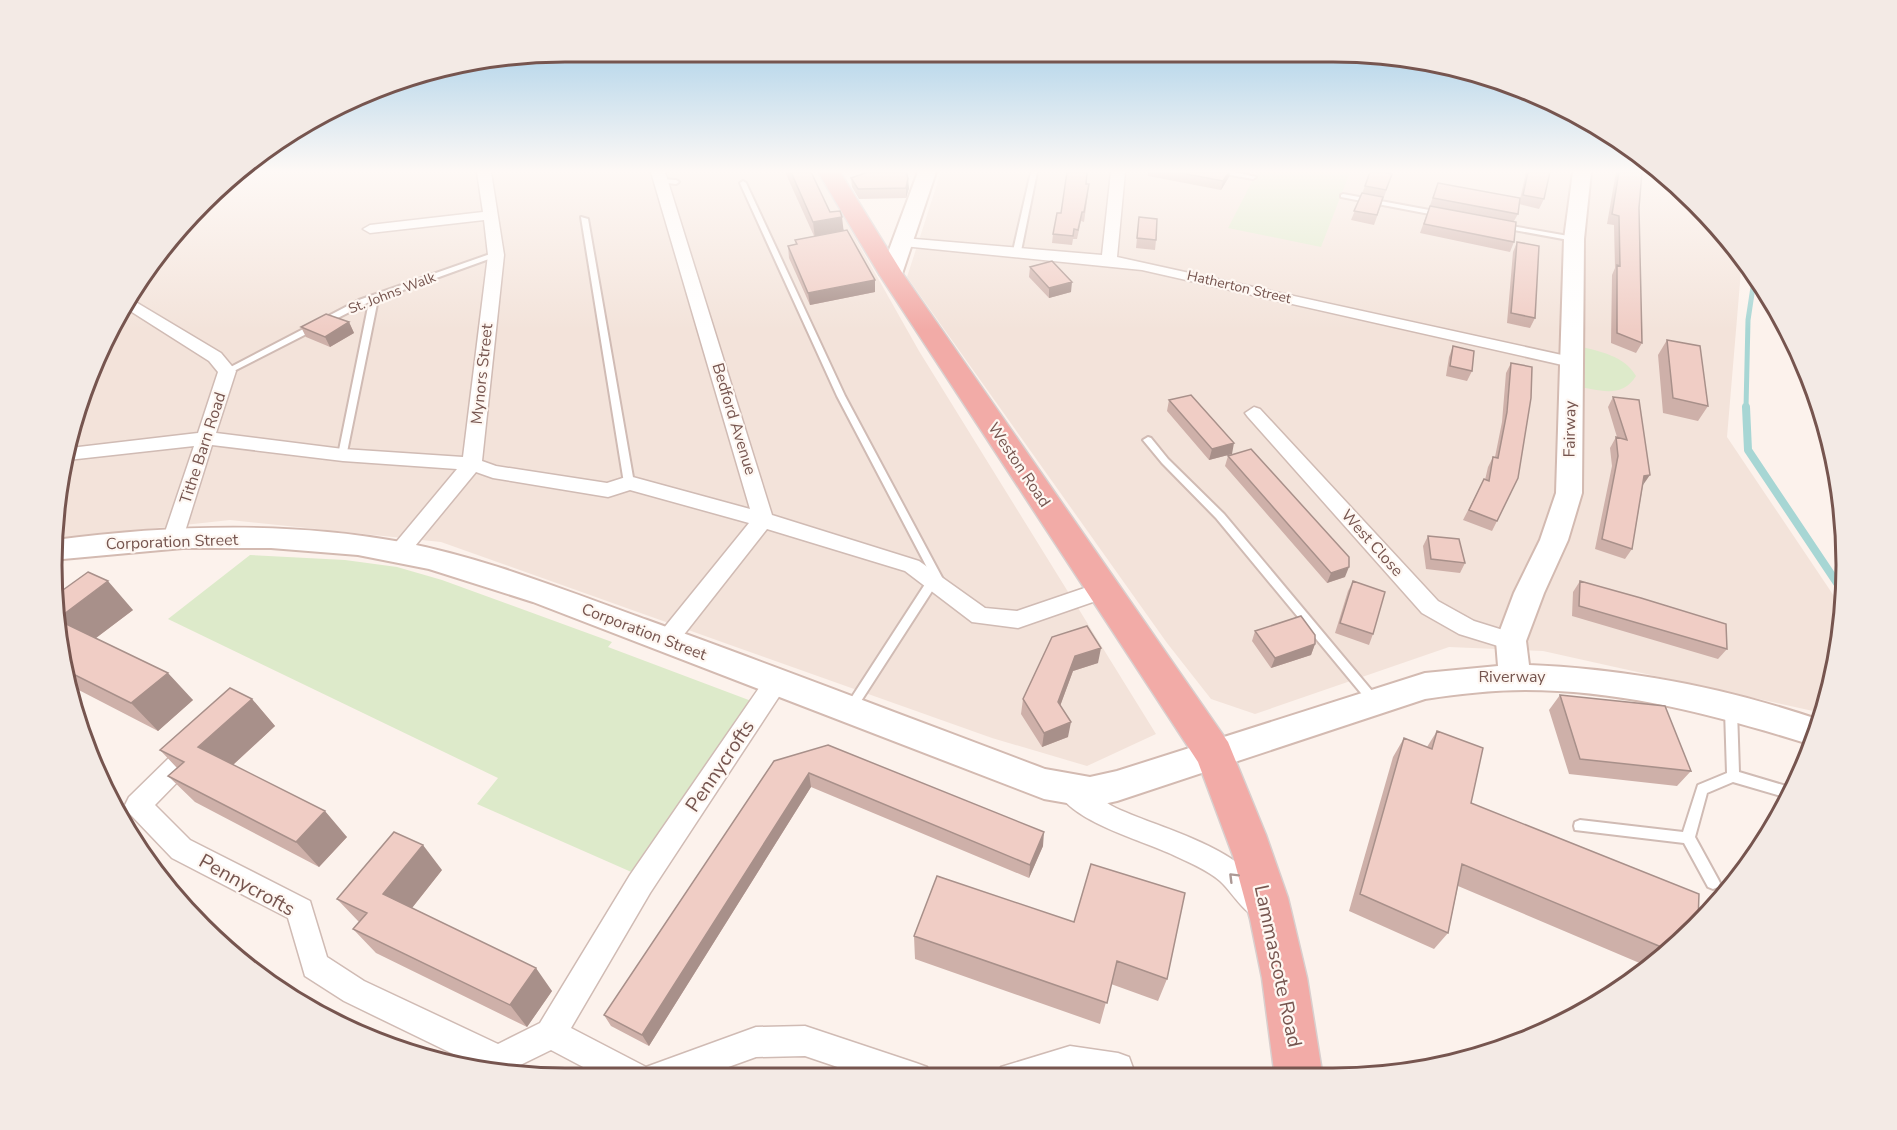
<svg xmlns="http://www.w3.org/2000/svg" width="1897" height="1130" viewBox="0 0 1897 1130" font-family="'Nunito Sans',sans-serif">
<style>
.residential{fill:#f3e3da}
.green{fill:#ddeaca}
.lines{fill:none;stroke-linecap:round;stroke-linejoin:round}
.stream-far1{stroke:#a7d6d4;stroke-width:5}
.stream{stroke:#a7d6d4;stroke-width:8}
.lane-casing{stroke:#d0bbb4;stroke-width:4}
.street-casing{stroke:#d0bbb4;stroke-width:3}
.secondary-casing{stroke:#d3bab1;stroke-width:4}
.highway-casing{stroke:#d9cfce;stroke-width:3}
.lane{fill:#fff;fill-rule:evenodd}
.street{fill:#fff;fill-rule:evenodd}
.secondary{fill:#fff;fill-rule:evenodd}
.highway{fill:#f2aba7;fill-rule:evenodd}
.wall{fill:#ceb0a9}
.shaded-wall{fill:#a8908a}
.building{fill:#f0cdc5;stroke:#a8908a;stroke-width:1.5}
.oneway{stroke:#ad9995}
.labels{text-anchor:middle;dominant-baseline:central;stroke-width:4.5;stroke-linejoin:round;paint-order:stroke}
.far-street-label{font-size:14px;fill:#76554f;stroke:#fef7f2}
.street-label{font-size:16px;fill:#76554f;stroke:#fef7f2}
.near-street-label{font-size:20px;fill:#76554f;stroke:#fef7f2}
.rim{fill:none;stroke:#76554f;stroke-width:3}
</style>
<rect width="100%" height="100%" fill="#fcf2ec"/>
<path class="residential" d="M239,172H818L919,351L1156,734L1087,766L992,738L441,542L230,520L55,539L78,400L138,279Z
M941,172H1659L1696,202L1742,259L1727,437L1842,608L1836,666L1822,713L1543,651L1449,647L1255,714L1211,699L1167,643L907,277Z"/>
<path class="green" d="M1257,172H1350L1321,247L1228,228Z
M1578,346C1599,351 1625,356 1636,376C1622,399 1598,390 1576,386Z
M250,555L345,560L397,567L442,580L612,642L608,647L762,705L645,878L477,804L498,778L168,619Z"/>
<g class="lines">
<path class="stream-far1" d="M1746,408L1748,320L1755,274"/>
<path class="stream" d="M1746,407L1748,450L1843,592"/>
<defs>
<path id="lane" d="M1031,172H1037L1021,251L1017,253L1013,251Z
M1222,172H1235L1256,177L1253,179L1225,174Z
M661,179L676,180L679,182L676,184L659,182L658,181Z
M743,181L746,183L845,396L945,583L944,586L940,587L936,585L854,712L850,714L846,712L844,709L846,706L929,578L932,577L837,396L740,183Z
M1343,194L1440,212L1444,214L1440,216L1341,197V195Z
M581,217L588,219L634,483L629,486L624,483Z
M1500,224L1574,237L1578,239L1574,241L1503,228H1500Z
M493,253L500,255L378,299L346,457H340L338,455L369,302L230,373H224L223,371L359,300Z
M1148,437L1151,438L1168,459L1224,514L1378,698L1380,701L1378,704L1374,706L1370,704L1216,518L1162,463L1143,440Z
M1731,705L1735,707L1737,710L1739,772L1793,788L1788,798L1733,782L1707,793L1695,837L1718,879L1720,883L1718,887L1713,889L1708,887L1684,843L1575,830L1574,826L1575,822L1580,820L1683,832L1698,785L1727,773L1725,710L1727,707Z"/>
<path id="street" d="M477,172H491L504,255L482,461L496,466L607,483L629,476L750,509L651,172H665L772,515L919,561L985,608L1017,611L1105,581L1113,583L1116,589L1113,595L1018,628L972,622L905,571L767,529L675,646L667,649L659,646L656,640L659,634L749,523L630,490L608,497L493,478L476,472L406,557L399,560L392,557L389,552L392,547L457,469L343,461L212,445L183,538L180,543L173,545L166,543L163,538L194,446L68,460L70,448L198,433L218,372L209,361L124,307L129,298L221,353L236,371L216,433L343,449L463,457L488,255L484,220L370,233L363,229L370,225L483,212Z
M1111,172H1125L1117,257L1571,357L1580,362L1571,367L1142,270L903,246L896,242L903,238L1102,255Z
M1254,407L1260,409L1438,601L1474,621L1519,635L1522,641L1519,647L1511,650L1459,634L1422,613L1248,417L1245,413Z
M776,673L784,675L788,682L784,689L650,893L571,1028L646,1067L756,1027L805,1026L916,1063L927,1067L931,1078H870L805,1056L756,1057L698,1078H604L551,1050L504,1073L482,1068L344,1001L305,976L288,918L172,858L129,813L125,805L129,797L175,752L184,748L193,752L196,759L193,766L155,805L190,840L310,901L327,957L364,981L498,1044L540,1023L630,875L768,675Z
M1069,778C1087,784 1099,800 1116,808C1168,832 1249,848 1274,906L1270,915L1260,919C1242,912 1234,894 1220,881C1208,870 1186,861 1171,854C1139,839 1072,822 1056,789L1060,781Z
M1070,1046L1118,1053L1129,1057L1133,1068L1129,1078H997L1001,1067Z"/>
<path id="secondary" d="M918,172H936L902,274L898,278H884L880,274Z
M1573,172H1591L1584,239L1582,493L1568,540L1544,593L1526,641L1529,665C1628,669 1726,688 1820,720L1812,745C1719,716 1623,690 1525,690C1492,690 1458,694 1425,699L1117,801L1090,807L1044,799L533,602L429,569L358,555L271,548H183L52,560L55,540C170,525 287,521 401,542C486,558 566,591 647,620C780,668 912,719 1045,769L1090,777L1117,771L1425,673L1498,666L1496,641L1514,593L1540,540L1556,493L1564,239Z"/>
<path id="highway" d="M818,172H840L903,274L1228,742L1266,835L1288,898L1307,978L1323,1078H1275L1262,978L1250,919L1233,856L1198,762L879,274Z"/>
</defs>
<use href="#lane" class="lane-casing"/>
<use href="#street" class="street-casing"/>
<use href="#secondary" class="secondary-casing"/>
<use href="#highway" class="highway-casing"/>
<use href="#lane" class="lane"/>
<use href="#street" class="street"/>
<use href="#secondary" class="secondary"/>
<use href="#highway" class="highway"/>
</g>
<path class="wall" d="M785,172H811L830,212L844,230L875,280V292L810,305L789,258L788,246L796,244L795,240L814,236Z
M1148,172H1230L1229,177L1221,190L1148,176Z
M1526,172H1550L1544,199L1539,209L1519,204Z
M1616,172H1642L1639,208L1642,343L1636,353L1611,343L1612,275L1615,268L1614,225L1607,224Z
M851,178L909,188L906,198L859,199L852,187Z
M1389,183L1374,225L1351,220L1365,186Z
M1438,183L1518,214L1514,221V242L1510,252L1420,233Z
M1086,184L1088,194L1084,222L1081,221L1077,239H1073L1072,245L1052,243L1053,234L1061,213Z
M1139,217L1156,240L1155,250L1136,248Z
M1517,242L1535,318L1530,328L1507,323L1513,252Z
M1030,267L1071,292L1049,298L1029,277Z
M349,322L354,333L330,347L306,337L301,327Z
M1667,340L1708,406L1698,421L1663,413L1658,355Z
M1453,346L1472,371L1467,381L1446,376L1449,357Z
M1511,363L1497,521L1492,531L1463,520L1484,479L1485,480L1488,467L1493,457H1495L1502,422L1506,373Z
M1613,397L1643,485L1632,549L1625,559L1595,549L1612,466L1610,448L1616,437H1617L1608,407Z
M1169,400L1232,454L1209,460L1167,411Z
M1228,456L1345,577L1327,583L1225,466Z
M1428,536L1465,563L1460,573L1426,569L1423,546Z
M1353,581L1373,634L1369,645L1335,633L1348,591Z
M1580,581L1727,649L1718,659L1572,616L1573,592Z
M56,595L133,610L96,638L193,700L158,731L71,686Z
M1255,631L1315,644L1311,655L1271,668L1252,641Z
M1052,637L1098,663L1073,671L1060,706L1068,737L1042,747L1021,714L1023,699Z
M1560,695L1691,771L1677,786L1569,774L1549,710Z
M252,699L275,726L233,765L347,837L319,867L195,802L168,776L177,768L160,750Z
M1437,731L1471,803L1671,951L1649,967L1458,886L1448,933L1434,949L1349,911L1393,757L1404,738L1427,747Z
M774,761L1043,846L1029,878L811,787L649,1046L611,1026L604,1015Z
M442,870L412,908L552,991L527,1027L376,953L353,929L359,922L337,899Z
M1074,922L1167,979L1158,1001L1111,984L1100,1024L915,959L914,936Z"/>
<path class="shaded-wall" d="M1229,172H1230L1229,177L1221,190L1223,181Z
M908,178L909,188L906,198V188Z
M842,217L844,234L815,239L813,222Z
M875,280V292L810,305L808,293Z
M1072,282L1071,292L1049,298V288Z
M349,322L354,333L330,347L325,337Z
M1234,443L1232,454L1209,460L1212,449Z
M1650,475L1643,485L1644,476Z
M1349,567L1345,577L1327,583L1331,573Z
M108,581L133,610L84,647L61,623L60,617Z
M1315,644L1311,655L1271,668L1275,658Z
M1101,648L1098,663L1073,671L1056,717L1058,702L1075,656Z
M168,673L193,700L158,731L131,703Z
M252,699L275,726L223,774L198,747Z
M1071,722L1068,737L1042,747L1044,733Z
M809,773L811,787L649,1046L642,1035Z
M325,811L347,837L319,867L296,842Z
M1044,832L1043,846L1029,878L1030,865Z
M423,845L442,870L404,918L383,894Z
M536,968L552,991L527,1027L510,1005Z"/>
<path class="building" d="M791,172H811L830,212L840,211L842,217L813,222Z
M868,172H906L908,178L906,188L858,189L851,178Z
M1067,172H1087L1086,184H1089L1084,212H1082L1078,230L1074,229L1073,236L1053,234L1057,213H1061Z
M1176,172H1229L1223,181Z
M1370,172H1383L1392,174L1386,190L1365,186Z
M1528,172H1550L1544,199L1523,195Z
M1619,172H1642L1639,208L1642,343L1617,333V265L1620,266L1619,216L1612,214Z
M1438,183L1520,198L1518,214L1433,198Z
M1362,193L1383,197L1377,215L1354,211Z
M1430,206L1516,222L1514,242L1424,224Z
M1139,217L1157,219L1156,240L1137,238Z
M847,230L875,280L808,293L788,246L797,244L795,240Z
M1517,242L1539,246L1535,318L1511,313Z
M1052,261L1072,282L1049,288L1030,267Z
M326,314L349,322L325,337L301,327Z
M1667,340L1700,346L1708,406L1673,398Z
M1453,346L1474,351L1472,371L1450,366Z
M1511,363L1532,367L1531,398L1518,478L1497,521L1469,510L1484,479L1489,481L1493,457L1498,458L1507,412Z
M1191,395L1234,443L1212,449L1169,400Z
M1613,397L1639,400L1650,475L1644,476L1632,549L1602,539L1618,456L1616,437L1627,440Z
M1251,449L1349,557V567L1331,573L1228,456Z
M1428,536L1459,539L1465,563L1431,559Z
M88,572L108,581L60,617L56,595Z
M1353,581L1385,592L1373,634L1340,623Z
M1580,581L1641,598L1726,624L1727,649L1579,606Z
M1301,616L1315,635V644L1275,658L1255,631Z
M60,621L168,673L131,703L69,672Z
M1087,626L1101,648L1075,656L1058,702L1071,722L1044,733L1023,699L1052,637Z
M230,688L252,699L198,747L325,811L296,842L168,776L184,762L160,750Z
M1560,695L1665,706L1691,771L1580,759Z
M1437,731L1483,748L1471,803L1699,894L1698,921L1671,951L1462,864L1448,933L1360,894L1404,738L1432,749Z
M828,745L1044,832L1030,865L809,773L642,1035L604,1015L774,761Z
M394,832L423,845L383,894L536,968L510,1005L353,929L367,913L337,899Z
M1091,864L1185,893L1167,979L1117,961L1107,1003L914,936L937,876L1074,922Z"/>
<defs><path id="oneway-chevron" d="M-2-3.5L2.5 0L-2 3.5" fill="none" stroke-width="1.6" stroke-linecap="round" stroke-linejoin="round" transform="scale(1.5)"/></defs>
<use class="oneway" href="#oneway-chevron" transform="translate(1233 877) rotate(-135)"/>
<linearGradient id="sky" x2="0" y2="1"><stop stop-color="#98c8e6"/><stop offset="0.52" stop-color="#fef9f6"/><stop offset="1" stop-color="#fef9f6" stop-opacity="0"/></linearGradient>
<rect width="1897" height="330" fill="url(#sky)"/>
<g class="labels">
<g class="far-street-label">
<text transform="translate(1239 287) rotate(13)">Hatherton Street</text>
<text transform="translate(392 293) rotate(-21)">St. Johns Walk</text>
</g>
<g class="street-label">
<text transform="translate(482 374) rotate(-84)">Mynors Street</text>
<text transform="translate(734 419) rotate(73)">Bedford Avenue</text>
<text transform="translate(1570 429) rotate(-89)">Fairway</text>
<text transform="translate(203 448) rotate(-72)">Tithe Barn Road</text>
<text transform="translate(1019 465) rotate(56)">Weston Road</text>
<text transform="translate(172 542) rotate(-2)">Corporation Street</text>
<text transform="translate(1372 543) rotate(48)">West Close</text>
<text transform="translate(644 632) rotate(21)">Corporation Street</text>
<text x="1512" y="677">Riverway</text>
</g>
<g class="near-street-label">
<text transform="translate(720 766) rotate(-56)">Pennycrofts</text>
<text transform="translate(247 885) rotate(29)">Pennycrofts</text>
<text transform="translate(1278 966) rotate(78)">Lammascote Road</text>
</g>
</g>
<path d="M0 0H1897V1130H0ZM565 62H1333A503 503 0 0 1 1836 565V565A503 503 0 0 1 1333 1068H565A503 503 0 0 1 62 565V565A503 503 0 0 1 565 62Z" fill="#f3eae5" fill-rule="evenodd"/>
<path class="rim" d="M565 62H1333A503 503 0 0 1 1836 565V565A503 503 0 0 1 1333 1068H565A503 503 0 0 1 62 565V565A503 503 0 0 1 565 62Z"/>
</svg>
